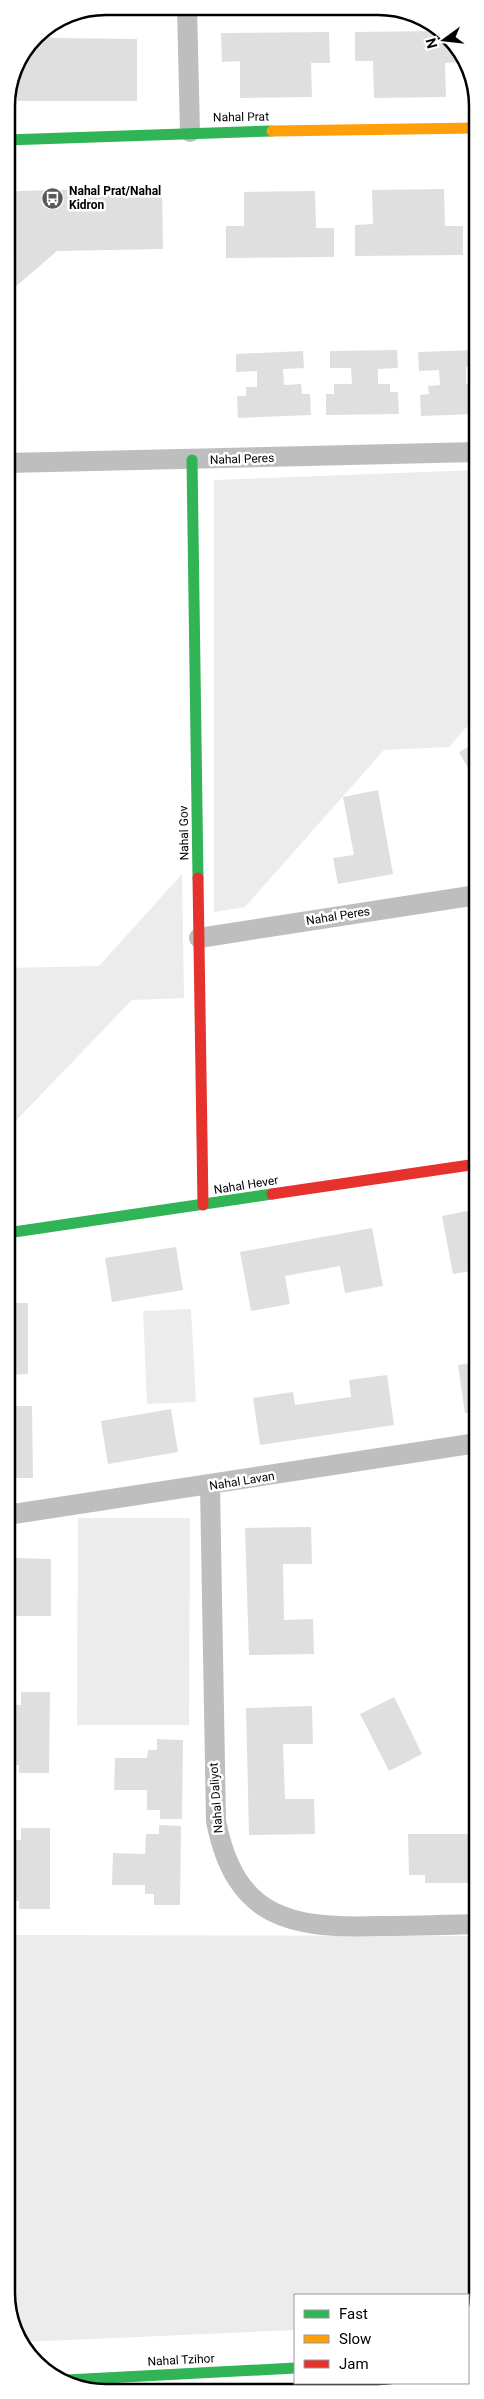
<svg xmlns="http://www.w3.org/2000/svg" width="484" height="2399" viewBox="0 0 484 2399" font-family="Roboto,sans-serif">
<style>
.green{fill:#ececec}
.building{fill:#dfdfdf}
.lines{fill:none;stroke-linecap:round;stroke-linejoin:round}
.street{stroke:#bebebe;stroke-width:20}
.fast{stroke:#30b455;stroke-width:11}
.slow{stroke:#ff9f0a;stroke-width:11}
.jam{stroke:#e5322d;stroke-width:11}
.labels{text-anchor:middle;dominant-baseline:central;stroke-width:5;stroke-linejoin:round;paint-order:stroke}
.street-label{font-size:12px;fill:#000;stroke:#fff}
.poi-label{font-size:12px;font-weight:bold;fill:#000;stroke:#fff;text-anchor:start}
.rim{fill:none;stroke:#000;stroke-width:2.5}
</style>
<rect width="100%" height="100%" fill="#fff"/>
<path class="green" d="M477,470V715L449,747L384,750L245,907L214,912V480Z
M182,874L184,998L132,1000L7,1130V968L99,966Z
M191,1309L196,1402L147,1404L143,1311Z
M78,1518H190L189,1725H77Z
M7,1935L477,1936L478,2299L468,2322V2295H295V2330L24,2342L7,2306Z"/>
<path class="building" d="M43,31L52,38L137,39V101H18L10,83L14,67L36,35Z
M439,31L453,40L463,62L445,63L446,97L374,98L373,61H355V32Z
M329,32L330,63H311L312,97L240,98V61L222,62L221,33Z
M162,187L163,249L57,251L14,288L15,410H7L6,212L17,191Z
M444,189L445,226H463V255L355,256V225L373,224L372,190Z
M315,191L316,228H334V257L226,258V226H244V192Z
M397,350L398,368L378,369V384H390V392H398L399,414L326,415V394H334V384H352L351,368H330V351Z
M477,350V367H466V384L477,383V414L421,416L420,395L429,394L428,386L440,385L439,370L419,371L418,352Z
M303,351L304,368L283,369L284,385L301,384L302,394H310L311,415L238,418L237,396H246V387H257V371L236,372V354Z
M477,742V784L459,752Z
M378,790L393,874L338,884L333,858L354,855L343,797Z
M477,1209V1270L453,1274L442,1216Z
M372,1228L383,1286L345,1293L340,1266L285,1276L290,1304L251,1311L240,1252Z
M176,1247L183,1290L112,1302L105,1258Z
M7,1303H28V1374L7,1375Z
M477,1362V1411L465,1413L458,1365Z
M387,1375L394,1425L260,1445L253,1398L293,1392L295,1405L351,1397L349,1380Z
M7,1406H32L33,1478H7Z
M171,1409L178,1452L108,1464L101,1421Z
M311,1527L312,1564H283L284,1620L313,1619L314,1654L249,1655L245,1528Z
M7,1550H14V1558L51,1559V1616H11V1628H7Z
M21,1692H50L49,1773H19V1765H10V1771H7V1704L21,1705Z
M394,1697L422,1754L389,1771L360,1714Z
M312,1706L313,1744H283L285,1799H314L315,1834L249,1835L246,1708Z
M157,1739L183,1740L182,1819H160V1810H147V1790H114L115,1758H147L148,1750H157Z
M159,1825L181,1826L180,1905H154V1894H145V1885H112L113,1853L145,1854L146,1834H159Z
M21,1828H50V1909H19V1901H10V1907H7V1840H21Z
M408,1834H477V1883H425V1875H409Z"/>
<g class="lines">
<path class="street" d="M187,7L190,132
M7,463L477,452
M199,938L477,895
M210,1486L216,1821C235,1918 290,1929 378,1926C411,1926 444,1925 477,1924
M7,1515L477,1443"/>
<path class="fast" d="M6,140L272,131
M192,460L198,878
M7,1233L272,1194
M67,2380L295,2368"/>
<path class="slow" d="M272,131L477,128"/>
<path class="jam" d="M198,878L203,1205
M272,1194L477,1164
M267,2391L418,2384"/>
</g>
<defs>
<symbol id="bus-disc" viewBox="-11 -11 22 22"><circle r="9.5" fill="#595959" stroke="#fff"/><path d="M-5-6H5V4H4V6H2V4H-2V6H-4V4H-5ZM-3.5-4V0h7V-4ZM-3.5 1.2v1.5H-2V1.2ZM2 1.2v1.5H3.5V1.2Z" fill="#fff"/></symbol>
</defs>
<g fill-rule="evenodd">
<use href="#bus-disc" x="40" y="186" width="25" height="25"/>
</g>
<g class="labels">
<g class="street-label">
<text transform="translate(241 117) rotate(-1)">Nahal Prat</text>
<text transform="translate(242 459) rotate(-2)">Nahal Peres</text>
<text transform="translate(184 833) rotate(-91)">Nahal Gov</text>
<text transform="translate(338 916) rotate(-9)">Nahal Peres</text>
<text transform="translate(246 1185) rotate(-9)">Nahal Hever</text>
<text transform="translate(242 1481) rotate(-9)">Nahal Lavan</text>
<text transform="translate(216 1798) rotate(-94)">Nahal Daliyot</text>
<text transform="translate(181 2360) rotate(-3)">Nahal Tzihor</text>
</g>
<g class="poi-label">
<text x="69" y="191">Nahal Prat/Nahal<tspan x="69" dy="14">Kidron</tspan></text>
</g>
</g>
<path d="M0 0H484V2399H0ZM106 15H378A91 91 0 0 1 469 106V2293A91 91 0 0 1 378 2384H106A91 91 0 0 1 15 2293V106A91 91 0 0 1 106 15Z" fill="#fff" fill-rule="evenodd"/>
<path class="rim" d="M106 15H378A91 91 0 0 1 469 106V2293A91 91 0 0 1 378 2384H106A91 91 0 0 1 15 2293V106A91 91 0 0 1 106 15Z"/>
<rect x="294" y="2294" width="175" height="90" fill="#ffffff" stroke="#999999"/>
<rect x="304" y="2310" width="25" height="8" fill="#30b455" stroke="#999999"/>
<text x="339" y="2319" font-size="15" fill="#000000">Fast</text>
<rect x="304" y="2335" width="25" height="8" fill="#ff9f0a" stroke="#999999"/>
<text x="339" y="2344" font-size="15" fill="#000000">Slow</text>
<rect x="304" y="2360" width="25" height="8" fill="#e5322d" stroke="#999999"/>
<text x="339" y="2369" font-size="15" fill="#000000">Jam</text>
<g transform="translate(444 40) rotate(255)" stroke="#ffffff" stroke-width="4" paint-order="stroke">
<path d="M0-4L9 19L0 12L-9 19Z" fill="#000000"/>
<text y="-8" font-size="14" font-weight="bold" text-anchor="middle" fill="#000000">N</text>
</g>
</svg>
